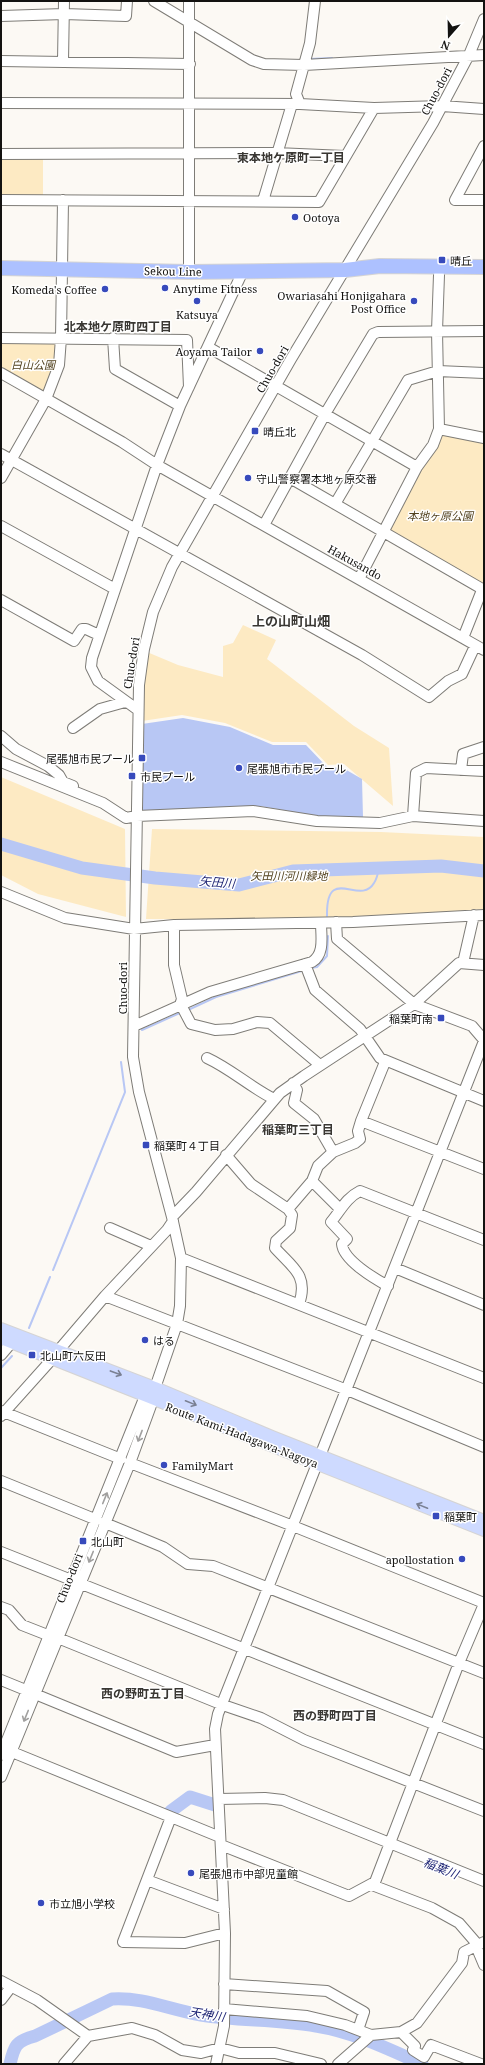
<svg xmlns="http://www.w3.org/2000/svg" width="485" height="2065" viewBox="0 0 485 2065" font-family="'Noto Serif','Noto Sans JP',serif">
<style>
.green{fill:#fdeac3}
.water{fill:#b8c7f4}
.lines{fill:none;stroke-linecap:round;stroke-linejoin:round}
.stream{stroke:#b8c7f4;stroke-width:2}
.river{stroke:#b8c7f4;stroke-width:13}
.minor-casing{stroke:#7e7c77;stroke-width:12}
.major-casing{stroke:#d5d4d4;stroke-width:14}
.highway-casing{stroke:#d5d4d4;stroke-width:16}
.minor{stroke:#fff;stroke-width:10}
.major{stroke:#cedaff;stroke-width:12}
.highway{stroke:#adc1ff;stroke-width:14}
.oneway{stroke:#7a8093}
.oneway2{stroke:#a1a09f}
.poi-dot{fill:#374abc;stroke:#fff;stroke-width:1.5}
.labels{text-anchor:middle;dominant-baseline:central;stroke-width:3;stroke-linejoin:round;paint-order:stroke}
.street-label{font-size:11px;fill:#131210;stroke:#fff}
.poi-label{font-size:11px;fill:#131210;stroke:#fff;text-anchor:start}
.park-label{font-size:11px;font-style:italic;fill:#52421f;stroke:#fff}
.neighbourhood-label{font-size:12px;font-weight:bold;fill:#393733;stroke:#fff}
.water-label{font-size:12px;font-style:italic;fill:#181f71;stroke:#fff}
.quarter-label{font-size:13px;font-weight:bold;fill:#393733;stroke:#fff}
</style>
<rect width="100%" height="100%" fill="#fcf9f4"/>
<path class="green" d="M1,159H43V198L1,196Z
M1,343L55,344V364L45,396L1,371Z
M439,429L484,438V590L383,532Z
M243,625L276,640L267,659L354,726L389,748L393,806L344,764L328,765L306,742H272L225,723L182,715L142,721L147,652L178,665L223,677V646L233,643Z
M1,777L125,829L126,917L38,894L1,875Z
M152,829L381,832L484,837V909L345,920L146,919Z"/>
<path class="water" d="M183,718L230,727L273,745H306L327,767L343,768L362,779L363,817L317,816L260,806L142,811V724Z"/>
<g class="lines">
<path class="stream" d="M309,59L332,58
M327,916C326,863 360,907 374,883C377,879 378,873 379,868
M311,968L317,967L327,956L328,936
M188,1010L216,997L305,970
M142,1030L182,1012
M53,1270L125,1092L121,1062
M29,1328L50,1277
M1,1368L12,1356"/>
<path class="river" d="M1,844L82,868L155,878L239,885L293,871L441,866L484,871
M171,1811L190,1797L215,1805
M10,2064C14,2046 16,2041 35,2036L112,1999C144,1997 170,2010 201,2015C239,2021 278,2019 316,2026C354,2032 388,2049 422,2064"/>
<defs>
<path id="minor" d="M154,1L252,60L264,64L304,65L484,55
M315,1L310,43L296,94L300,104L374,108L442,106L484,109
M1,16L64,14L126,16L127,1
M1,61L190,64
M63,61L64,1
M1,103L300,104
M484,146L455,200H484
M1,154L276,153L345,156
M1,200L319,202L374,108
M263,201L292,104
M189,272V1
M1,338L187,340L189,387
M113,338L115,369L180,406
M208,347L417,467
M1,373L122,442L157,465L484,650
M439,429L484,438
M1,454L362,655L429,697L448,681L462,674L475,646
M1,478L46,399L59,365L61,338L63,200
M290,478L484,590
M335,504L408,380L438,371L484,373
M264,525L325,414L373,334L378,332L484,331
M1,526L115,589
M359,579L417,467L433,445L439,429L437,331L439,275
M1,600L74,641L82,629H86L99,635
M463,638L482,590
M138,710L98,681L91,667L92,658L157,465L180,406L243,271
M73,728L100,709L125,702
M1,736L16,749L48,766L59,775L63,782L73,786
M1,762L103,803L126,818L137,816L253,811L317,821L380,823L413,816L484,821
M461,770L463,754L484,747
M413,816L416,773L426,768L484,771
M1,892L65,918L134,929L174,925L353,922L484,915
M336,922L337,939L414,1004L472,1026L484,1040
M174,925V965L182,999L180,1005
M463,963L474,915
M305,964L315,990L360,1029L380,1058L484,1101
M181,1005L191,1024L215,1030L233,1029L257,1022L270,1023L320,1065
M134,1026L210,992L312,962C325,954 321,936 321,923
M207,1058C231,1069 250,1087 274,1099
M293,1083L297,1090L294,1103L314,1119L333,1152
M361,1121L484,1169
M226,1155L251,1184L288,1209L292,1215L290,1228L276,1241L275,1248C292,1267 309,1275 299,1304
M312,1181L340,1209
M288,1209L312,1181L318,1166L333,1152L355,1143L360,1139L358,1131L361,1121L385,1062
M172,1217L196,1192L280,1093L304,1076L414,1004L459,963L484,965
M110,1228L151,1246
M181,1258L484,1378
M395,1268L484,1305
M388,1286C375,1279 343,1260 342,1244L347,1239L331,1222C341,1210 346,1198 360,1191L484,1240
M105,1296L347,1390L484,1447
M58,1351L105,1296L167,1230L173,1221
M1,1355L12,1342
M1,1411L121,1459
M1,1416L53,1358
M320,1456L484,1041
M130,1463L293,1526L484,1603
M1,1481L97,1520
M105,1523L163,1547L188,1564L213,1566L484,1673
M1,1552L484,1744
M1,1607L9,1610L22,1625L50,1636
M58,1638L223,1705L261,1718L304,1740L484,1811
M1,1680L28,1691
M35,1694L176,1752L215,1745
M12,1752L220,1837
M1,1755L145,1396L151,1392
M1,1777L130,1463L153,1400L155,1388L177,1324L180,1306L181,1258L172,1217L139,1092L133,1057L139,685L144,649L153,612L172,567L291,359L433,123L469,55L484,19
M219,1799L265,1798L283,1800L484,1881
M171,1817L123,1942L185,1943L225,1933
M221,1845L349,1896L375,1882L459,1663L484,1604
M147,1880L224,1909
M372,1885L432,1908L459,1923L478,1945
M476,1946L484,1965
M1,1981L37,2000L88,2036L132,2028L155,2035L182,2050L201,2053L220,2048L239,2053H275L321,2064
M224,1984L327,1991L364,2012L358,2030
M1,2000L11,1987
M224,2009L307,2016L345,2025L371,2035L401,2032L417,2023L462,1963L464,1952L484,1942
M401,2032L415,2046L413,2050L424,2057L431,2045L481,2064
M64,2064L88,2036
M216,2064L224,2026L225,1933L215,1729L218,1714L317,1464
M338,2064L371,2035"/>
<path id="major" d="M1,1329L155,1388L272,1437L484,1521
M1,1338L484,1530"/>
<path id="highway" d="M1,268L189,272L345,270L380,266L484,267"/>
</defs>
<use href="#minor" class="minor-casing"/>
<use href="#major" class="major-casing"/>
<use href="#highway" class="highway-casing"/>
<use href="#minor" class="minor"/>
<use href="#major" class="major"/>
<use href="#highway" class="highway"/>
</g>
<defs><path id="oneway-shaft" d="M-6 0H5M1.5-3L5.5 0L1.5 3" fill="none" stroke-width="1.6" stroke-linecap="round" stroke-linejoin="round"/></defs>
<g class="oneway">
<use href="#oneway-shaft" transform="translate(116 1373) rotate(20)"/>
<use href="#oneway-shaft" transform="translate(191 1403) rotate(22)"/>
<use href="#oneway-shaft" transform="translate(422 1506) rotate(-158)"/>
</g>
<g class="oneway2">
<use href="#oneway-shaft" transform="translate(140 1436) rotate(111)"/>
<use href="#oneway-shaft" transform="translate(105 1498) rotate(-68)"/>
<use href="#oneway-shaft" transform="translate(91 1557) rotate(112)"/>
<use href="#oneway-shaft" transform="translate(26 1716) rotate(112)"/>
</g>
<g class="poi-dot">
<circle cx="295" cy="217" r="4"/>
<rect x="438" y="256" width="8" height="8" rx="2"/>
<circle cx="165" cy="288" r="4"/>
<circle cx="105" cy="289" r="4"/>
<circle cx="197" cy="301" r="4"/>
<circle cx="414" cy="301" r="4"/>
<circle cx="260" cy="351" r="4"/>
<rect x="251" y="427" width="8" height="8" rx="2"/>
<circle cx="248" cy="478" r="4"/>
<rect x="138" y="754" width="8" height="8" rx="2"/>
<circle cx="239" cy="768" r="4"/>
<rect x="128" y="772" width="8" height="8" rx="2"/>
<rect x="437" y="1014" width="8" height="8" rx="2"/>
<rect x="142" y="1141" width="8" height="8" rx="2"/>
<circle cx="145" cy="1340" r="4"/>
<rect x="28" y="1351" width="8" height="8" rx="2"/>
<circle cx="164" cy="1465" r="4"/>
<rect x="432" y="1512" width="8" height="8" rx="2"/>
<rect x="79" y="1537" width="8" height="8" rx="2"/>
<circle cx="462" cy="1559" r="4"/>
<circle cx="191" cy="1873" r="4"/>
<circle cx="41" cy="1903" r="4"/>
</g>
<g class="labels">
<g class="street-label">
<text transform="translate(436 91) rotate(-62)">Chuo-dori</text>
<text transform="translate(173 271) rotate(1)">Sekou Line</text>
<text transform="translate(272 369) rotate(-60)">Chuo-dori</text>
<text transform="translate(355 562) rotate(29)">Hakusando</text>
<text transform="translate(131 663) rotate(-81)">Chuo-dori</text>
<text transform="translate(122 988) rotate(-90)">Chuo-dori</text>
<text transform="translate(242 1435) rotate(21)">Route Kami-Hadagawa-Nagoya</text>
<text transform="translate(69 1578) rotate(-68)">Chuo-dori</text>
</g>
<g class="poi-label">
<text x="303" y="217">Ootoya</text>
<text x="450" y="260">晴丘</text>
<text x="173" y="288">Anytime Fitness</text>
<text x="97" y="289" text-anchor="end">Komeda's Coffee</text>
<text x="406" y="295" text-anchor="end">Owariasahi Honjigahara<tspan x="406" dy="13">Post Office</tspan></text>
<text x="197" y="314" text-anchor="middle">Katsuya</text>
<text x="252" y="351" text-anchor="end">Aoyama Tailor</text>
<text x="263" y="431">晴丘北</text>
<text x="256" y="478">守山警察署本地ヶ原交番</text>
<text x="134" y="758" text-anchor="end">尾張旭市民プール</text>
<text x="247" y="768">尾張旭市市民プール</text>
<text x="140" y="776">市民プール</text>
<text x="433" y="1018" text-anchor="end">稲葉町南</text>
<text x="154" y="1145">稲葉町４丁目</text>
<text x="153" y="1340">はる</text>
<text x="40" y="1355">北山町六反田</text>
<text x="172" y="1465">FamilyMart</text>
<text x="444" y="1516">稲葉町</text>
<text x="91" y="1541">北山町</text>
<text x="454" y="1559" text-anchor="end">apollostation</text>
<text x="199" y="1873">尾張旭市中部児童館</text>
<text x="49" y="1903">市立旭小学校</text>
</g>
<g class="park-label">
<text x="33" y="364">白山公園</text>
<text x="440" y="515">本地ヶ原公園</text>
<text x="289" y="875">矢田川河川緑地</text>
</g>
<g class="neighbourhood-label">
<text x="291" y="157">東本地ケ原町一丁目</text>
<text x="118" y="326">北本地ケ原町四丁目</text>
<text x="298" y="1129">稲葉町三丁目</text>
<text x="143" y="1693">西の野町五丁目</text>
<text x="335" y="1715">西の野町四丁目</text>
</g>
<g class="water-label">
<text transform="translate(217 882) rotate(5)">矢田川</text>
<text transform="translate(441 1868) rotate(22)">稲葉川</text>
<text transform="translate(207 2014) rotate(9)">天神川</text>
</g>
<g class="quarter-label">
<text x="291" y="621">上の山町山畑</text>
</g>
</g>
<rect width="485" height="2065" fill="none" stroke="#131210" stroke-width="4"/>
<g transform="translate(449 36) rotate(200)" stroke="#ffffff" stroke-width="3" paint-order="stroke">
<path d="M0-3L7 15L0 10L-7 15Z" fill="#131210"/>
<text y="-6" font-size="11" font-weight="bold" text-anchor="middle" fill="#131210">N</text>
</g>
</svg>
